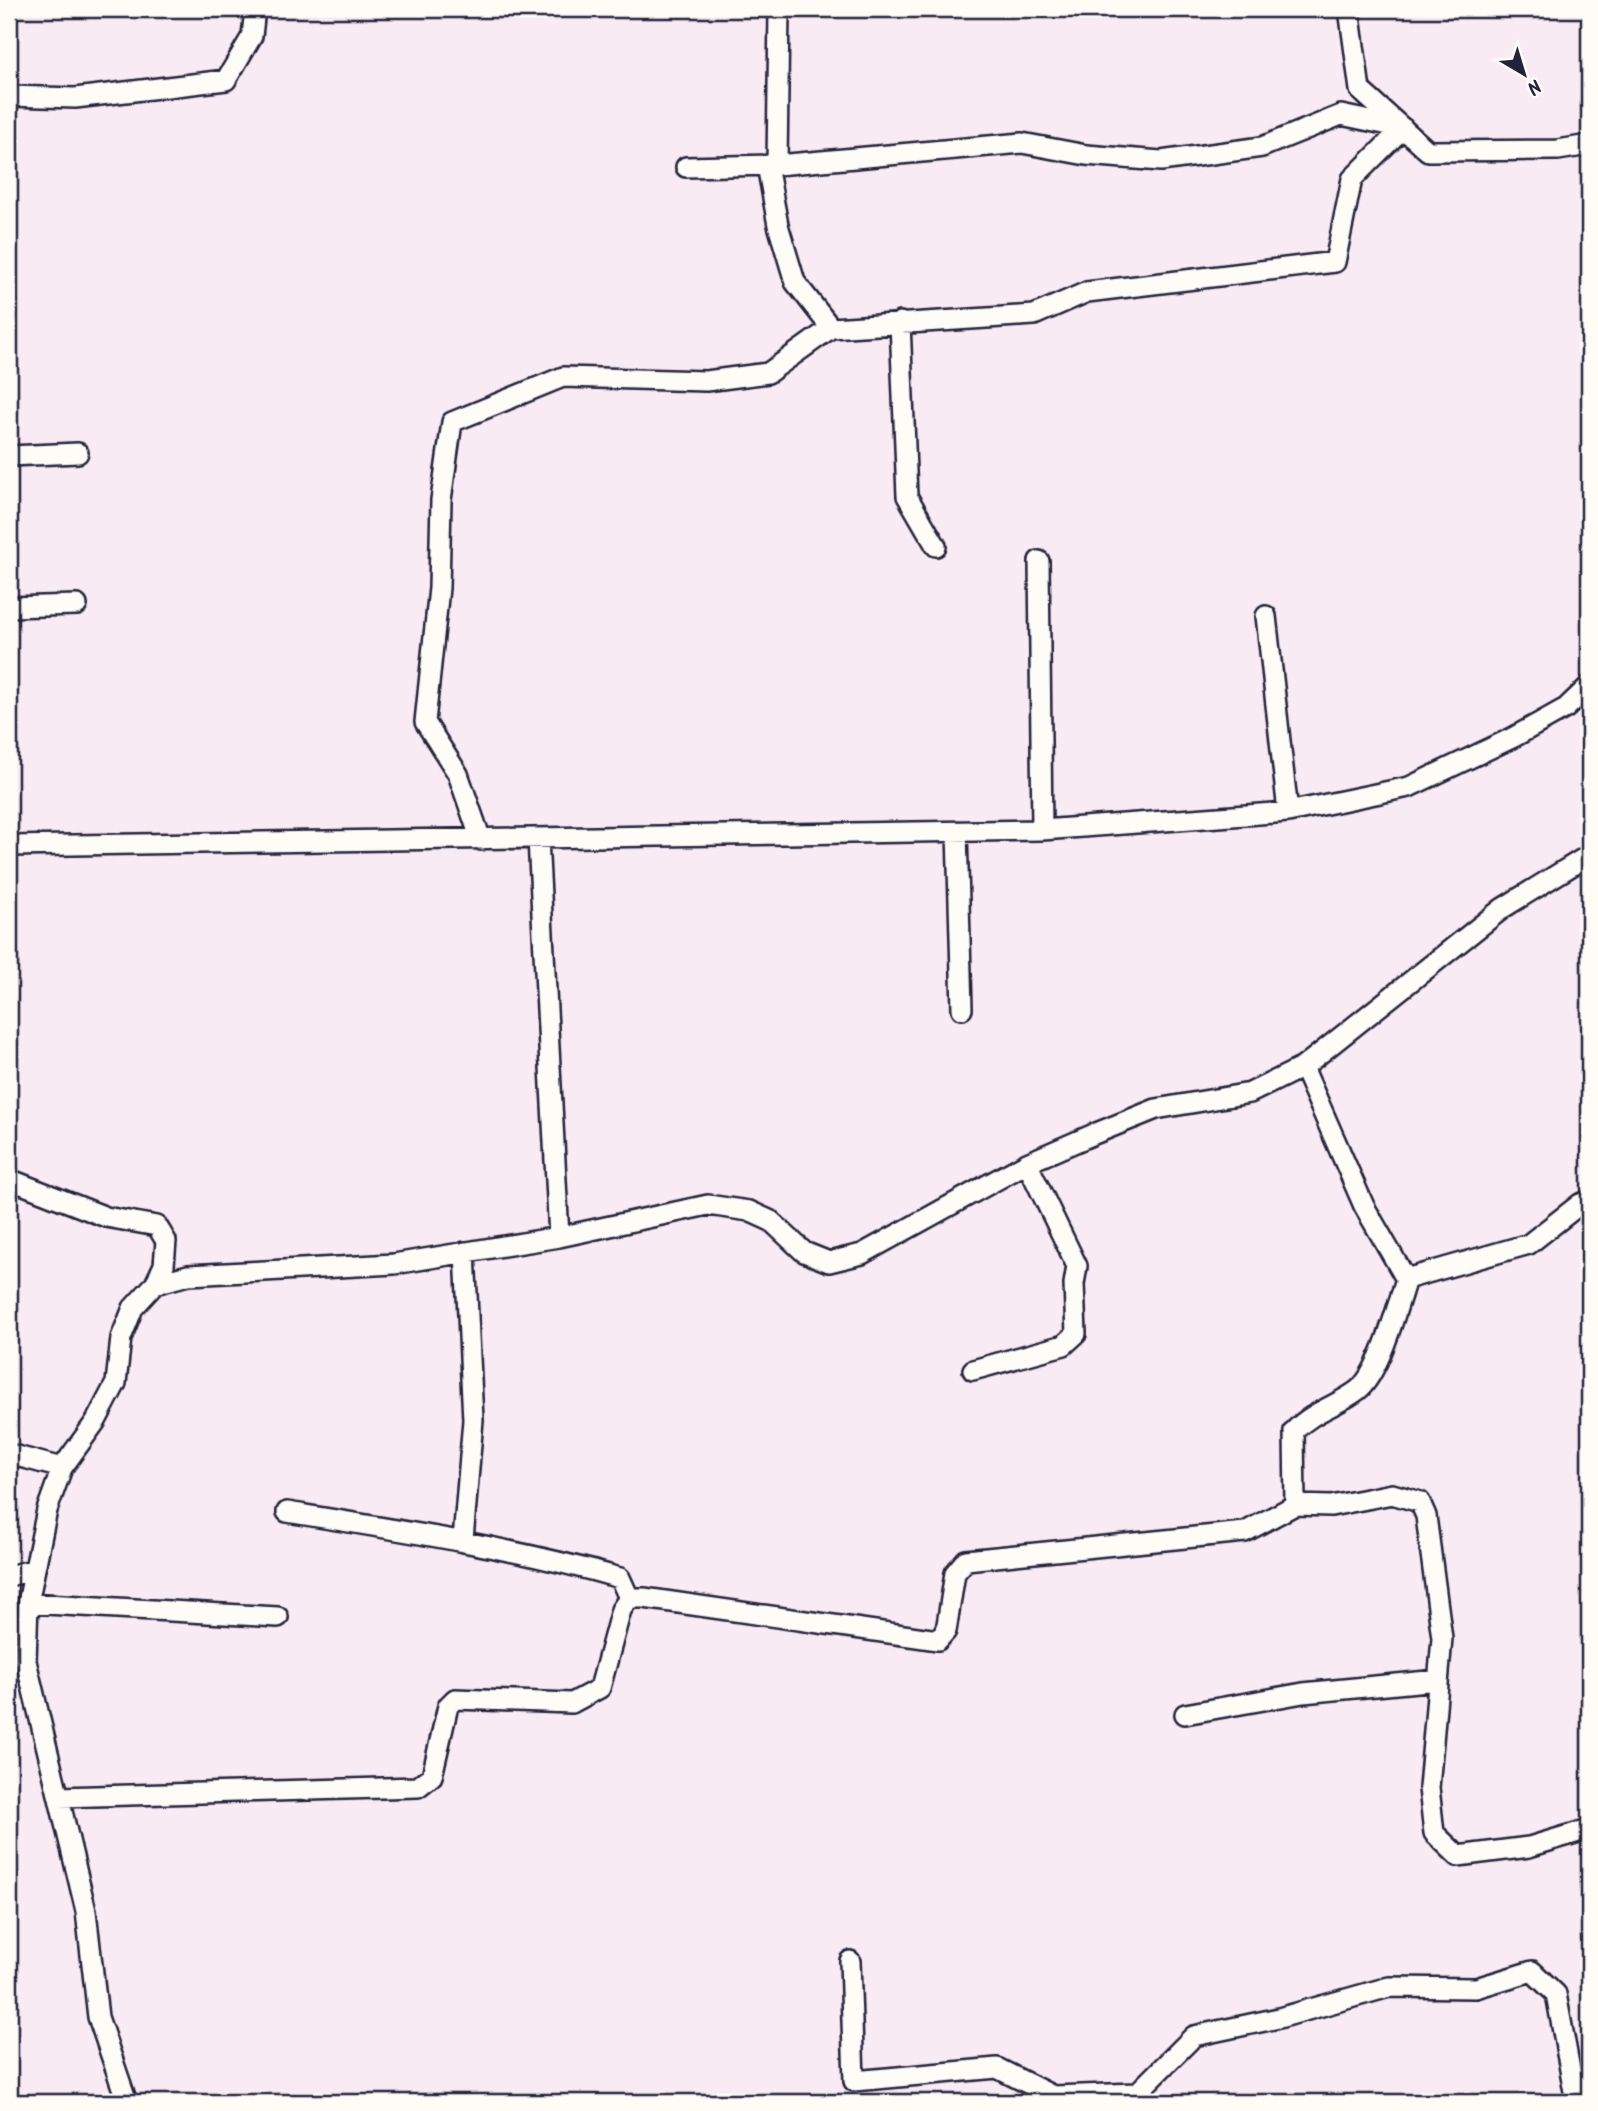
<svg xmlns="http://www.w3.org/2000/svg" width="1598" height="2111" viewBox="0 0 1598 2111" font-family="Kalam,sans-serif">
<style>
.lines{fill:none;stroke-linecap:round;stroke-linejoin:round}
.minor-casing{stroke:#22223b;stroke-width:24}
.minor{stroke:#fdfcf7;stroke-width:19}
</style>
<rect width="100%" height="100%" fill="#f8ebf3"/>
<filter id="ink" filterUnits="userSpaceOnUse"><feTurbulence type="fractalNoise" baseFrequency=".0143" numOctaves="2"/><feDisplacementMap in="SourceGraphic" scale="14" xChannelSelector="R" yChannelSelector="G"/><feConvolveMatrix kernelMatrix="1 2 1 2 8 2 1 2 1" color-interpolation-filters="sRGB"/></filter>
<g filter="url(#ink)">
<g class="lines">
<defs>
<path id="minor" d="M1349,9L1360,90L1428,151L1558,150L1589,145
M9,96L75,98L226,80L252,36L255,9
M767,165L778,225L795,282L831,328
M777,165L779,9
M900,322L907,496L936,546
M9,456L78,453
M1039,561L1042,830
M9,607L77,605
M1266,616L1288,812
M957,832L962,1009
M538,839L559,1237
M481,840L458,774L425,722L439,588L441,500L452,422L563,377L706,381L768,373L831,328L1034,315L1087,292L1335,262L1352,179L1403,128L1341,115L1262,147L1161,161L1086,155L1022,143L777,165L686,167
M9,846L1042,830L1288,812L1409,787L1514,737L1566,708L1589,686
M1303,1067L1364,1206L1406,1279
M9,1179L106,1217L157,1226L166,1241L164,1265L155,1284L133,1308L121,1338L116,1383L96,1421L62,1468L47,1510L28,1603L26,1661L86,1911L98,2017L127,2102
M155,1284L188,1275L394,1264L559,1237L708,1205L749,1211L771,1221L804,1252L829,1262L862,1254L1027,1163L1094,1134L1156,1109L1250,1093L1303,1067L1503,908L1589,855
M973,1370L1064,1345L1076,1334L1074,1284L1077,1266L1027,1163
M9,1454L62,1468
M1295,1505L1294,1431C1313,1411 1337,1406 1358,1390C1380,1372 1397,1307 1406,1279L1529,1244L1580,1204L1589,1201
M287,1512C399,1530 510,1547 620,1578L629,1598
M463,1540L473,1420L465,1252
M9,1576L35,1569
M28,1603L278,1617
M1185,1714L1303,1693L1438,1680
M59,1797L418,1787L432,1776L448,1706L455,1699L572,1703L600,1688L621,1610L629,1598H644L938,1640L946,1631L955,1573L966,1560L1245,1532L1295,1505L1331,1506L1392,1494L1420,1502L1426,1516L1442,1638L1429,1788L1434,1833L1458,1856L1529,1847L1589,1829
M850,1961L854,2081L997,2068L1053,2096L1137,2093L1194,2036L1279,2018L1389,1987L1476,1988L1532,1971L1556,1994L1576,2102"/>
</defs>
<use href="#minor" class="minor-casing"/>
<use href="#minor" class="minor"/>
</g>
</g>
<rect width="1598" height="2111" fill="none" stroke="#fdfcf7" stroke-width="35"/>
<rect x="18" y="18" width="1563" height="2076" fill="none" stroke="#22223b" stroke-width="2.5" filter="url(#ink)"/>
<g transform="translate(1524 74) rotate(142)" stroke="#fdfcf7" stroke-width="5" paint-order="stroke">
<path d="M0-5L12 26L0 18L-12 26Z" fill="#22223b"/>
<text y="-10" font-size="19" font-weight="bold" text-anchor="middle" fill="#22223b">N</text>
</g>
</svg>
